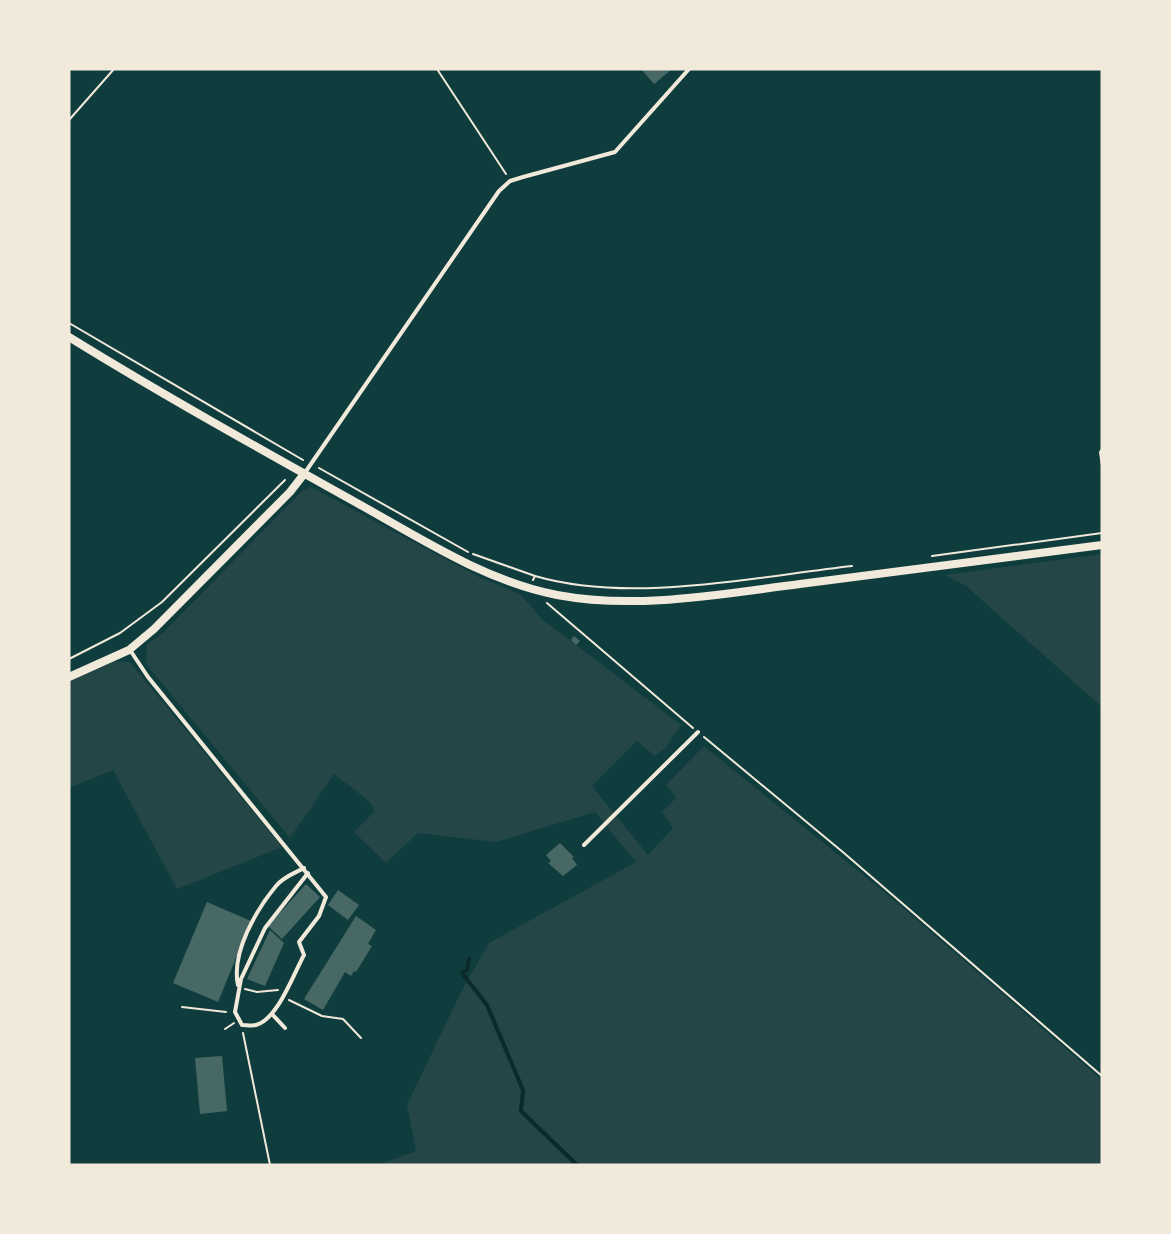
<svg xmlns="http://www.w3.org/2000/svg" width="1171" height="1234" viewBox="0 0 1171 1234" font-family="'IBM Plex Serif',serif">
<style>
.green{fill:#244646}
.lines{fill:none;stroke-linecap:round;stroke-linejoin:round}
.stream{stroke:#0a2a2b;stroke-width:4}
.building{fill:#486865}
.path{stroke:#f1e9da;stroke-width:2}
.service{stroke:#f1e9da;stroke-width:4}
.tertiary{stroke:#f1e9da;stroke-width:8}
</style>
<rect width="100%" height="100%" fill="#0f3d3e"/>
<path class="green" d="M311,487L479,577L520,594L542,619L681,725L666,747L655,756L637,741L592,786L648,855L673,828L662,812L676,798L666,785L704,746L895,901L1102,1080V1165H378L416,1151L407,1105L461,992L489,943L636,862L595,812L496,842L418,833L386,863L354,832L375,811L370,802L334,774L290,838L146,664L147,644L160,636L302,491Z
M1102,554V707L966,586L945,575Z
M114,662H130L282,847L177,889L113,770L69,788V680Z"/>
<g class="lines">
<path class="stream" d="M469,959L467,970L462,973L487,1005L523,1090L521,1111L577,1165"/>
</g>
<path class="building" d="M641,69H672L654,84Z
M574,636L580,641L576,645L571,640Z
M560,843L574,857L572,858L577,865L563,876L548,863L551,861L546,855Z
M306,884L320,897L282,939L268,926Z
M338,890L359,905L348,920L328,905Z
M207,902L251,921L218,1002L173,983Z
M356,916L376,930L368,944L372,946L356,972L354,971L351,976L345,972L323,1010L304,999Z
M270,930L284,943L265,986L247,979Z
M222,1056L227,1111L200,1114L195,1058Z"/>
<g class="lines">
<path class="path" d="M437,69L506,174
M69,120L114,69
M69,323L303,460
M1102,449L1100,452L1102,466
M319,468L468,552
M473,554L535,576L533,580
M932,556L1102,533
M535,576C631,604 753,577 852,566
M547,603L693,728
M69,659L120,633L162,602L285,480
M704,737L844,853L1102,1076
M245,989L257,992L278,990
M289,1000L322,1016L343,1019L361,1038
M182,1007L226,1012
M225,1029L234,1023
M243,1033L270,1165"/>
<path class="service" d="M304,474L499,191L510,181L523,177L615,152L689,69
M130,650L148,677L326,897L319,916L299,942L304,955C294,973 278,1019 256,1025C253,1026 246,1025 242,1025L235,1012L241,979L265,928L308,873
M584,845L698,732
M238,985C231,953 256,910 276,886C283,877 295,873 304,868
M272,1014L285,1028"/>
<path class="tertiary" d="M69,337C163,395 260,449 357,503C420,538 485,581 557,595C637,610 720,594 800,584C901,571 1001,558 1102,545
M69,677L129,650L154,629L290,492L304,474"/>
</g>
<rect width="1171" height="1234" fill="none" stroke="#f1e9da" stroke-width="141"/>
</svg>
